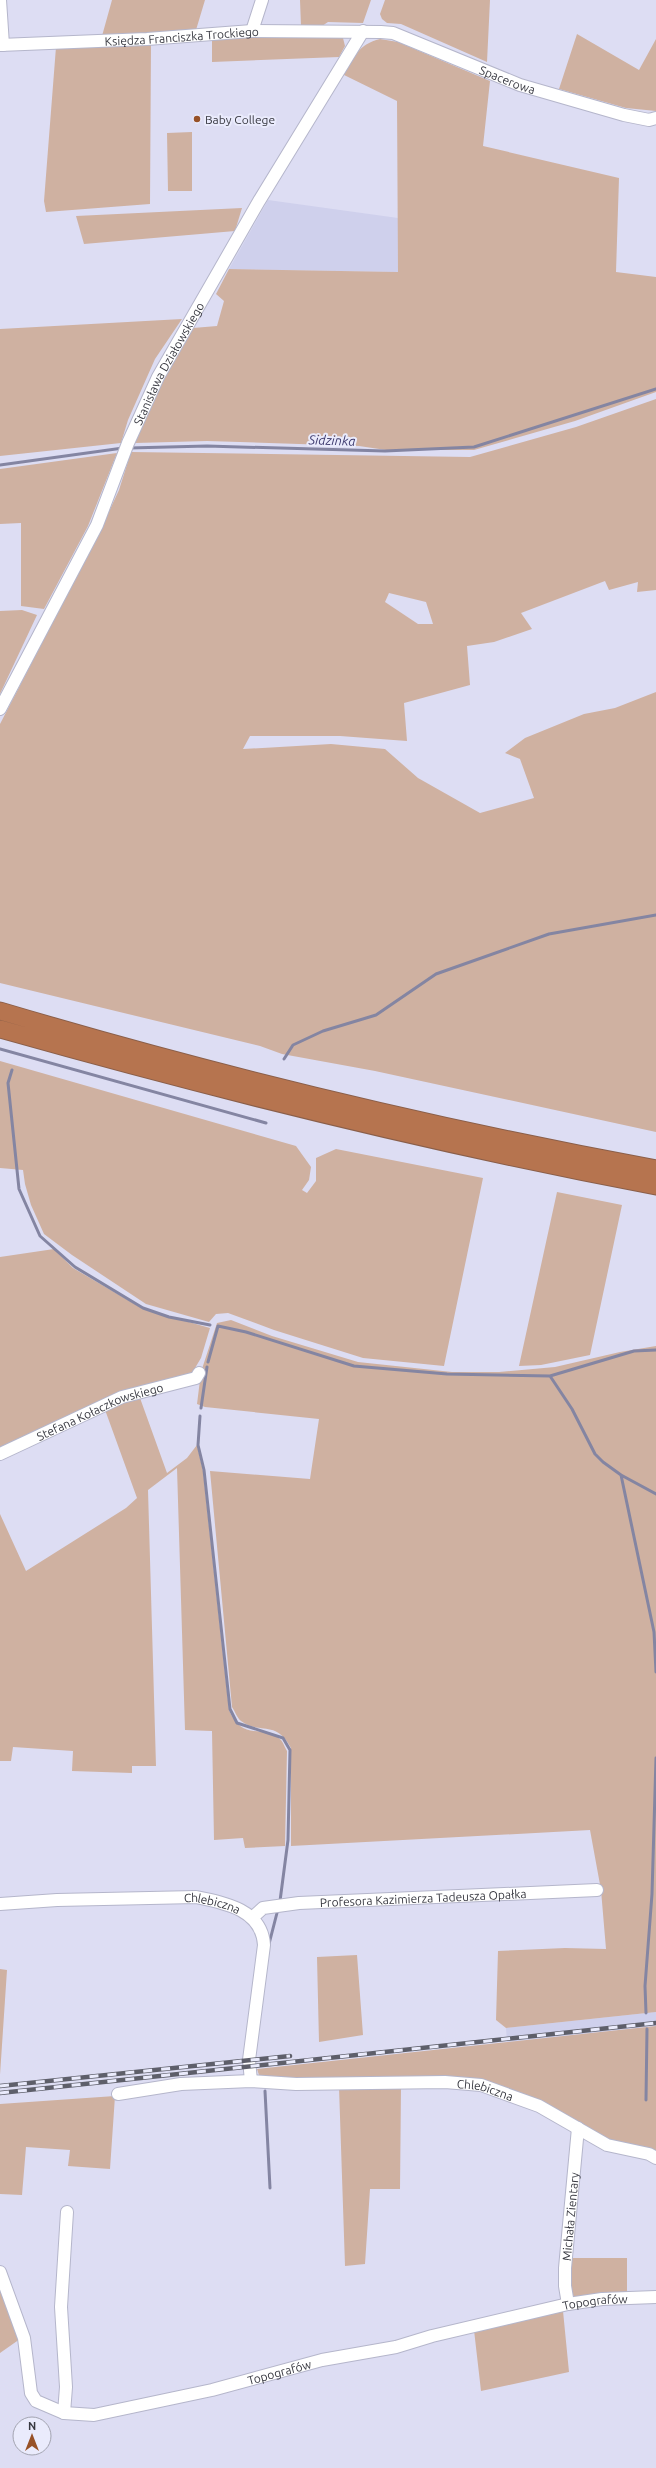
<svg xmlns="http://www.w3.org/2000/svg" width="656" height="2468" viewBox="0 0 656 2468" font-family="Ubuntu,sans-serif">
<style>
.built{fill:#cfd0ec}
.green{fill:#cfb1a1;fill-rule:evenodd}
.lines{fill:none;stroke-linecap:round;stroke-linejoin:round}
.stream{stroke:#8485a2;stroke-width:3}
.minor-casing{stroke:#b5b6cb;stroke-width:14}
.highway-casing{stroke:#8a5f4a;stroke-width:19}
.minor{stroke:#fff;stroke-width:12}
.highway{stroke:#b6744f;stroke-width:17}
.rail-casing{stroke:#5e5f6a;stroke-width:4.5}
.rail{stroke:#eaebfc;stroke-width:3;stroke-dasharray:9;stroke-linecap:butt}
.poi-dot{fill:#975127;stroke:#eaebfc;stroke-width:1.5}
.labels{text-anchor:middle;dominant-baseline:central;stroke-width:4;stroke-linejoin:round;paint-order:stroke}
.street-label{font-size:12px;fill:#383941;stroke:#eaebfc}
.poi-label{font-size:12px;fill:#383941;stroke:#eaebfc;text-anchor:start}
.water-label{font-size:13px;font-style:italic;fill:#3d3a6e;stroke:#eaebfc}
</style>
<rect width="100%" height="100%" fill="#ddddf3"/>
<path class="built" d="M268,200L398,218V272L229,269Z
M656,2012V2026L507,2042L506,2028Z"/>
<path class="green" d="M112,0H205L196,30L102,36Z
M300,0H371L363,23L328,22L322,26H301Z
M385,0H490L487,62L401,24L387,23L382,19L380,14Z
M577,34L639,70L656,39V111L626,108L559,89Z
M334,35L343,38L345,46L339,57L212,62V37Z
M380,39L398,42L490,81L483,146L619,178L616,272L656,277V392L575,421L474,450H386L359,446L207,441L135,443C146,395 167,368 193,328L217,326L224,301L216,294L229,269L398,272L397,101L342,74C353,58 359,44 380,39Z
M151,43L150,204L46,212L44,201L56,47Z
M192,132V191H168L167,133Z
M242,208L235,231L84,244L76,216Z
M182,319L155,359L128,420L121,443L0,456V329Z
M656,399V590L637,592L638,582L609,590L605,581L521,613L532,629L494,642L467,646L470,685L404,703L407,741L340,736H250L243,749L331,744L385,749L418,778L480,813L534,798L520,759L505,753L525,738L584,714L615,708L656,692V1132L375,1071L282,1054L260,1046L0,983V724L100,531L119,490L131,452L470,457L576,427ZM389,593L426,602L433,624H418L385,602Z
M117,453L88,526L44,609L21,606V523L0,524V469Z
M22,610L37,615L0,694V611Z
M0,1061L296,1146L311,1167L309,1180L302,1190L307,1193L316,1181V1158L336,1149L483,1178L444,1366L363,1358L274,1330L228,1313L216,1314L209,1322L146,1304L72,1255L44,1234L31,1205L25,1184L23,1170L0,1168Z
M557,1192L622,1205L590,1355L541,1365L519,1366Z
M54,1249L73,1268L143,1309L210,1328L201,1358L192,1373L0,1449V1257Z
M231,1320L272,1336L358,1362L452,1372H499L555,1367L620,1352L656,1346V2012L506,2028L496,2020L498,1951L565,1948L606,1949L601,1890L590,1830L291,1846V1748C276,1719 259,1735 241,1721C237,1718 235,1711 232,1707L210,1471L310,1479L319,1419L205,1407L197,1404L201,1372L217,1323Z
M140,1398L167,1473L187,1458L197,1445L203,1471L229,1710C243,1743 263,1723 281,1740C283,1742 285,1748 287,1751L285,1846L245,1848L243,1838L214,1840L212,1731L185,1730L177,1468L148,1490L156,1766H132V1773L72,1771L73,1751L13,1747L11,1761H0V1514L26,1571L126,1508L137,1498L104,1407Z
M357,1955L363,2035L319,2042L317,1957Z
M0,1969L7,1970L0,2075Z
M656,2026V2154L607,2142L508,2090L260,2078L257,2069Z
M401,2086L400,2189H370L365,2264L345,2266L339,2087Z
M115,2096L110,2169L68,2166L70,2150L26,2147L22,2195L0,2194V2104Z
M570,2258H627V2292L575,2298L570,2291Z
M0,2284L20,2339L0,2353Z
M563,2311L569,2372L481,2391L474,2330Z"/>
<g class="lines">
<path class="stream" d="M129,448L207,446L385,451L474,447L656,389
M0,465L123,448
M0,1049L266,1123
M284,1059L293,1045L323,1031L376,1015L436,974L549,934L656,915
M12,1070L8,1083L19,1189L40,1236L75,1267L143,1308L169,1317L210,1325
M208,1362L218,1326L246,1332L354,1366L447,1374L550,1376L634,1351L656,1350
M550,1376L572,1409L595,1454L603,1462L621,1475L656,1494
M201,1408L207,1367
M200,1416L198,1445L204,1470L230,1709L237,1723L283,1738L290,1750L288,1840L280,1901
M621,1475L654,1632L656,1672
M269,1944L278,1909
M646,2013L645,1986L652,1894L656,1758
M265,2091L270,2188
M646,2100L647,2029"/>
<defs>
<g id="minor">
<path d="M0,0L3,45"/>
<path d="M252,31L262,0"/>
<path id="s1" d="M0,45L147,39L252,31L381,32L393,33L520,85L624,115L649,120L656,118"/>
<path id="s2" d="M0,709L97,525L128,443L158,377L259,201L363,31"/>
<path id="s3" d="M0,1454L122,1397L196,1378L199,1373"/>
<path id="s4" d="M0,1904L57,1900L196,1897C226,1903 262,1910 264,1945L249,2060L251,2081"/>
<path id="s5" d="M253,1917L263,1908L299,1903L597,1890"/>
<path id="s6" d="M118,2094L181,2084L251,2081L296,2084L445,2082L481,2085L539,2106L607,2145L649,2154L656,2158"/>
<path id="s7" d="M0,2272L24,2338L31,2393L36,2401L64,2413L94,2415L212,2390L322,2360L396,2347L432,2336L568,2304L602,2299L656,2297"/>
<path id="s8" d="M568,2304L565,2286V2268L578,2128"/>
<path d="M64,2413L66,2387L61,2307L67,2212"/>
</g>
<path id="highway" d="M0,1011C215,1075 435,1128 656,1169
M0,1029C216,1090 435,1144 656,1186"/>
</defs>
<use href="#minor" class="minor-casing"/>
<use href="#highway" class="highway-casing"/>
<use href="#minor" class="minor"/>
<use href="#highway" class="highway"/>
<defs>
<path id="rail" d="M0,2086L290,2056
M0,2093L656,2023"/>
</defs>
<use href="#rail" class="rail-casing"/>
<use href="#rail" class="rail"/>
</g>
<circle class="poi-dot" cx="197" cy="119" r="4"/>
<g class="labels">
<g class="street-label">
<text stroke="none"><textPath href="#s1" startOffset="182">Księdza Franciszka Trockiego</textPath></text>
<text stroke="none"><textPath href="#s1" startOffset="517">Spacerowa</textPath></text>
<text stroke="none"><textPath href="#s2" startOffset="385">Stanisława Działowskiego</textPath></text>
<text stroke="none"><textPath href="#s3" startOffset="109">Stefana Kołaczkowskiego</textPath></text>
<text stroke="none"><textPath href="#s5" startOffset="174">Profesora Kazimierza Tadeusza Opałka</textPath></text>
<text stroke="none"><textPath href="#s4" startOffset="213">Chlebiczna</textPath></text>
<text stroke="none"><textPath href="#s6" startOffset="369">Chlebiczna</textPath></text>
<text stroke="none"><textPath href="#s8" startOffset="88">Michała Zientary</textPath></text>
<text stroke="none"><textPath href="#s7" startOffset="710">Topografów</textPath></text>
<text stroke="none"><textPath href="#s7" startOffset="386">Topografów</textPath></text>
</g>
<g class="poi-label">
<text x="205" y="119">Baby College</text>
</g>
<g class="water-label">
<text transform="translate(332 440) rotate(2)">Sidzinka</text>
</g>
</g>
<g transform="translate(32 2436)"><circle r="19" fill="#eaebfc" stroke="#a3a4b1"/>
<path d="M0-3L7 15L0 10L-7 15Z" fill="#975127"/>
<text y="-6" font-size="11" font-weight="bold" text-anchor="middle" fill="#383941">N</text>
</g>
</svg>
